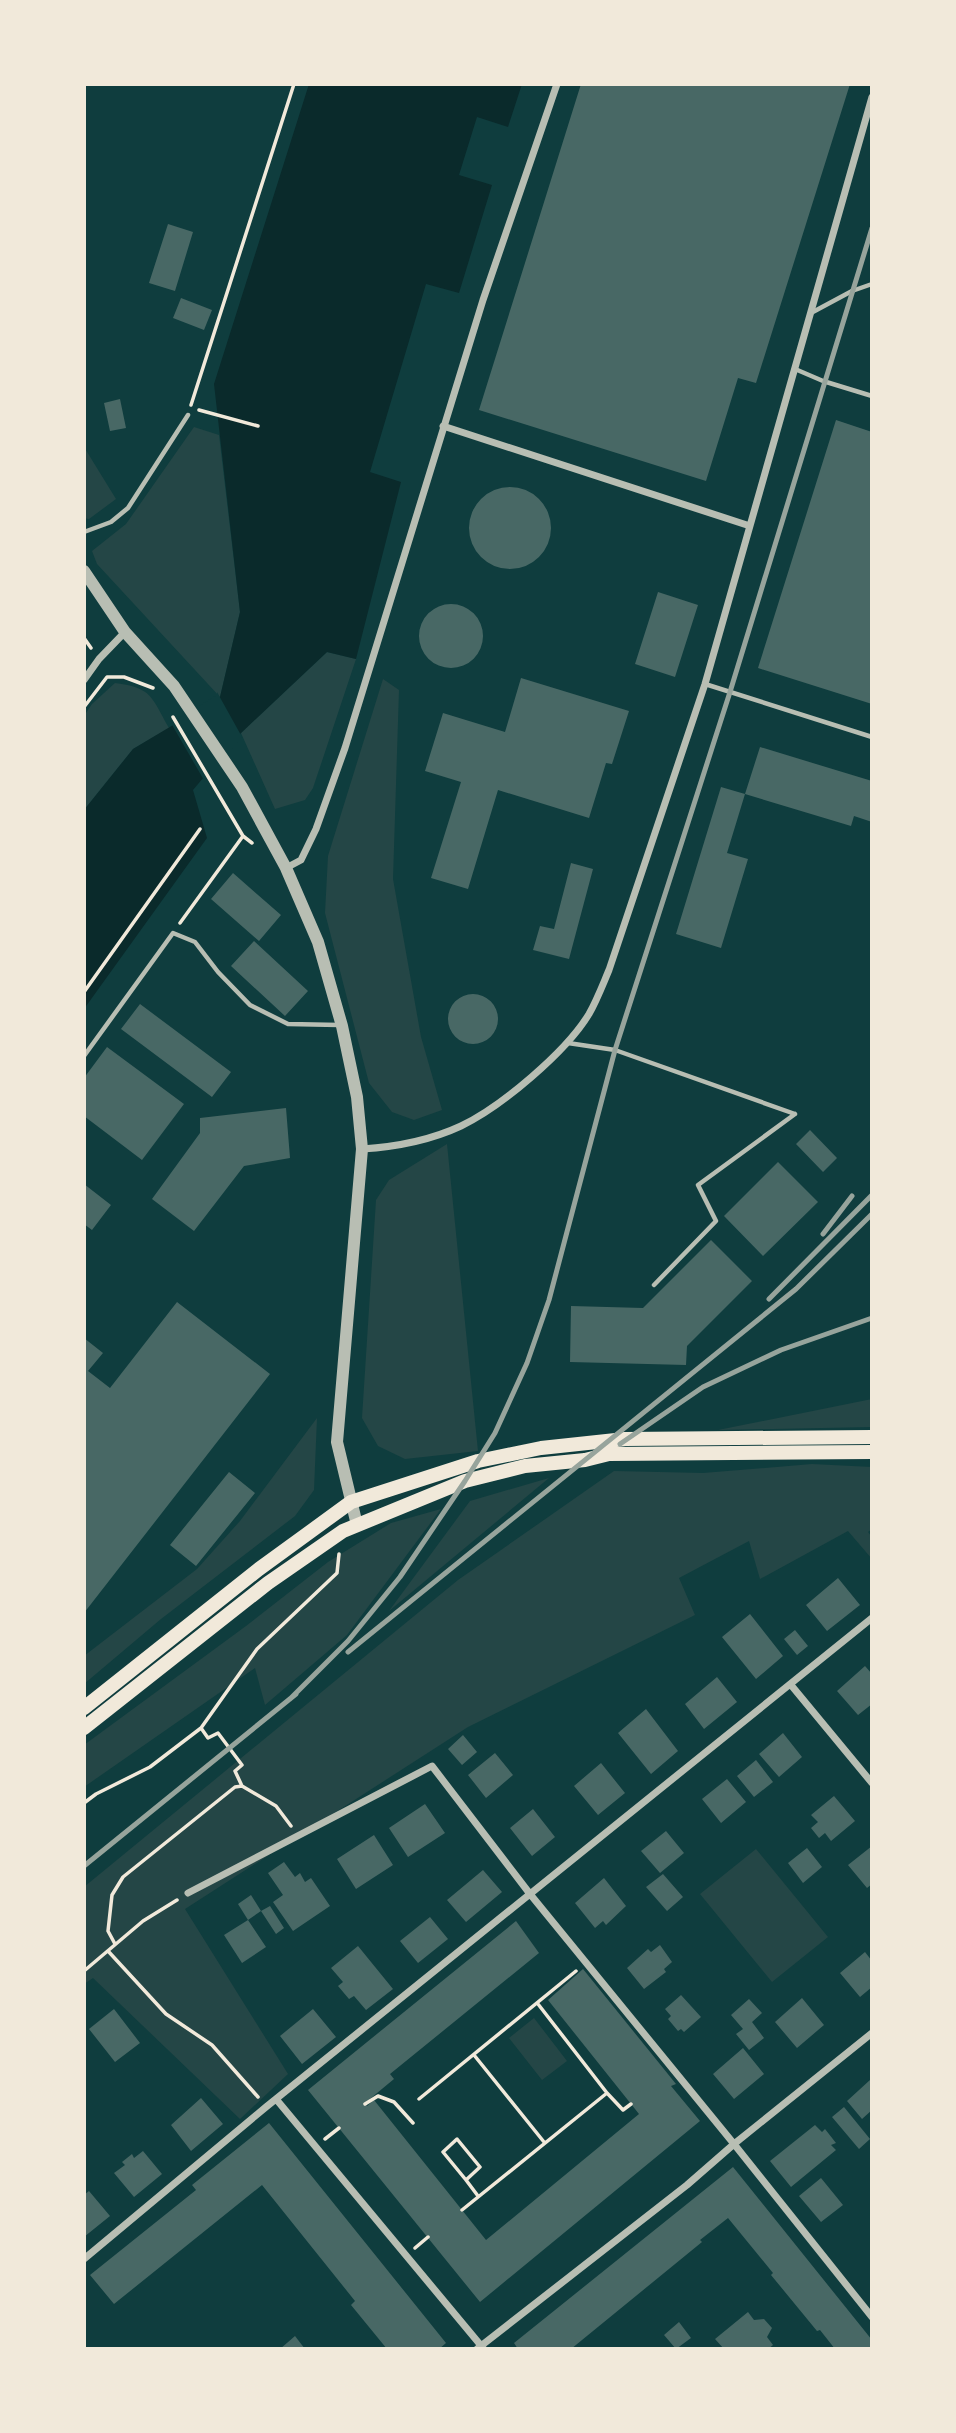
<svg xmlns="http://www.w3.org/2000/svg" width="956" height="2433" viewBox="0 0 956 2433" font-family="'Fira Sans Condensed',sans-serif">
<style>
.green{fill:#244646}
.water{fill:#0a2a2b}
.pier{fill:#0f3d3e}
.building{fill:#486865}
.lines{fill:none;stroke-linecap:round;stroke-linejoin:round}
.path{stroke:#f1e9da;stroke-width:3.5}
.service{stroke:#b8beb3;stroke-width:4.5}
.minor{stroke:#b8beb3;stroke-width:7}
.tertiary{stroke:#b8beb3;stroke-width:12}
.primary{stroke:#f1e9da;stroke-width:14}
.rail{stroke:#97a49c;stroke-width:5}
</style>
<rect width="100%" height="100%" fill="#0f3d3e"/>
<path class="green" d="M194,427L219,435L240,612L220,697L97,564L92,551L126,524Z
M84,447L116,499L89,519L84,518Z
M327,652L356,659L313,788L305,800L275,809L241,733Z
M383,679L399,690L393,879L421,1037L442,1110L414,1120L392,1112L369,1083L325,913L328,856Z
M115,683C153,688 151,697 169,728L133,749L84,810V716L92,704Z
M447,1144L478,1451L405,1459L378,1446L362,1418L376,1200L389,1180Z
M872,1399V1427L718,1430Z
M317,1418L314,1490L295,1516L161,1619L84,1684V1656L197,1569L240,1521Z
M812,1464L872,1467V1529L868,1532L872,1537V1559L848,1531L760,1579L749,1541L679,1578L695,1615L468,1727L185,1909L288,2074L240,2119L93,1978L84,1984V1887L458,1580L614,1471L703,1473Z
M549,1478L389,1611L470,1501Z
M441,1509L347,1635L265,1705L255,1668L84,1787V1745L246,1626L328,1562L391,1523Z
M756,1849L828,1937L772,1982L700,1894Z
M534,2018L567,2061L542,2080L509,2038Z"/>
<path class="water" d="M309,84H522L508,127L477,117L459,175L492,185L459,293L426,284L370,472L401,482L356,659L327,652L241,733L193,790L207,838L84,1009V810L133,749L220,697L240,612L214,384Z"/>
<path class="pier" d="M217,692L242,737L205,782L171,723L217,695Z"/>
<path class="building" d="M581,84H850L756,383L738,378L706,481L479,410Z
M168,224L193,232L175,291L149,283Z
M181,298L212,310L204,330L173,318Z
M120,399L126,428L110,431L104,403Z
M836,420L872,432V704L758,668Z
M469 528a41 41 0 1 1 82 0a41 41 0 1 1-82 0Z
M658,592L698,605L675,677L635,664Z
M419 636a32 32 0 1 1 64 0a32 32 0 1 1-64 0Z
M521,678L629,711L612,764L606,763L589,818L498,790L468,889L431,878L461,782L425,771L443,713L505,732Z
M760,747L872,781V822L854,816L851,826L745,794Z
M721,787L745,794L727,853L748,859L721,948L676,934Z
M571,863L593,869L569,959L533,950L540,926L554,929Z
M233,873L281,915L259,941L211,899Z
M254,941L308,991L285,1016L231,966Z
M448 1019a25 25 0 1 1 50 0a25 25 0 1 1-50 0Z
M140,1004L231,1072L212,1097L121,1029Z
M107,1047L184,1104L142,1160L84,1116V1078Z
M286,1108L290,1158L244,1166L194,1231L152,1199L200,1133V1118Z
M810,1130L837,1158L823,1172L796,1144Z
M778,1162L818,1202L763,1256L724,1216Z
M84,1184L111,1205L92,1230L84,1224Z
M711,1240L752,1281L687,1346L686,1365L570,1362L571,1306L643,1308Z
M177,1302L270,1374L84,1613V1338L103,1353L88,1371L110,1388Z
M229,1472L255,1493L196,1566L170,1545Z
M838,1578L860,1605L827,1631L806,1605Z
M750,1614L783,1656L756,1679L722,1637Z
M795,1630L808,1646L797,1655L784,1639Z
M865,1666L872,1674V1704L858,1715L837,1691Z
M717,1677L737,1702L704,1729L685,1704Z
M646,1709L678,1751L651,1774L618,1733Z
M783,1733L802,1757L779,1777L759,1754Z
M463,1735L477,1752L462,1765L448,1749Z
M495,1753L513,1775L486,1798L468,1775Z
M756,1760L773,1782L754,1797L737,1776Z
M601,1763L625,1793L598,1815L574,1786Z
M727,1779L746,1802L721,1823L702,1799Z
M834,1796L855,1821L831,1841L825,1833L819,1838L811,1828L818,1822L811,1815Z
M425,1804L445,1833L408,1857L389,1828Z
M533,1809L555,1837L532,1856L510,1828Z
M666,1831L684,1853L660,1873L641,1851Z
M374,1835L393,1865L356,1889L337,1859Z
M872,1846V1884L867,1888L848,1865Z
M807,1848L822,1867L803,1883L788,1863Z
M284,1862L295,1877L300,1873L305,1882L311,1878L330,1906L293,1931L273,1902L283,1895L268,1873Z
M483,1870L502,1892L466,1922L447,1900Z
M663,1874L683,1897L667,1911L646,1887Z
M604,1878L626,1906L606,1925L603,1921L595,1928L575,1903Z
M251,1895L261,1911L248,1920L238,1904Z
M270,1906L284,1928L276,1934L261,1911Z
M430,1917L448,1939L418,1963L400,1941Z
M248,1920L266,1947L242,1963L224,1935Z
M516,1921L539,1953L390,2074L394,2079L365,2103L367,2106L374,2100L486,2240L639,2114L548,2000L583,1969L676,2084L671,2086L700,2121L480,2302L308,2090Z
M660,1945L672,1962L664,1969L666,1972L644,1989L627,1968L648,1949L651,1952Z
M358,1946L393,1989L366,2010L354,1996L349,1999L338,1986L343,1982L331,1968Z
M865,1952L872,1961V1987L860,1997L840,1973Z
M681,1995L701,2017L684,2032L681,2029L678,2031L668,2019L671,2016L665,2009Z
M802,1998L824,2025L797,2048L775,2022Z
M749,1999L762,2013L752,2022L764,2038L749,2050L736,2034L743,2029L731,2015Z
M114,2009L140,2043L115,2062L89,2029Z
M313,2009L336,2037L302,2064L280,2036Z
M743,2048L764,2074L734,2099L713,2074Z
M870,2080L872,2110L862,2119L847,2101Z
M201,2098L223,2124L191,2151L171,2125Z
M844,2107L870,2139L859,2149L832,2117Z
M269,2123L446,2343L439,2349H387L351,2305L355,2301L262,2185L114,2304L90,2275L196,2190L192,2185Z
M815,2125L822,2132L825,2129L836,2143L831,2145L836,2150L791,2187L770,2161Z
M143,2151L162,2174L134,2197L114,2173L125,2165L122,2162L132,2154L134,2158Z
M733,2167L872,2340V2349H835L820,2330L817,2331L771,2275L773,2273L728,2218L700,2240L702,2242L571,2349H518L514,2343Z
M821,2178L843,2205L821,2222L799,2196Z
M89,2191L110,2216L84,2237V2195Z
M748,2312L754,2320L764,2319L772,2328L767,2337L773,2345L768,2349H724L715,2339Z
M679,2322L691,2338L676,2349L664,2335Z
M295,2336L305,2349H280Z"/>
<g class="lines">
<path class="path" d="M191,405L294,84
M199,410L258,426
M84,638L91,648
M84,707L107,677H124L153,688
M173,717L243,836L252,843
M180,923L243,836
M84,992L200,829
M201,1728L257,1649L337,1573L339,1554
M84,1803L96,1794L150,1767L201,1728L208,1738L218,1733L242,1765L235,1771L242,1786L276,1806L291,1826
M115,1944L108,1931L112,1895L123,1877L235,1787L242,1786
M108,1951L166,2014L212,2045L258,2097
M84,1971L143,1921L177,1900
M538,2004L607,2093L623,2110L631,2104
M474,2055L544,2142
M419,2099L576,1971
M365,2104L378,2096L394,2102L413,2123
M325,2139L339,2128
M466,2180L443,2152L457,2139L480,2167L466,2180L478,2196
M462,2210L607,2093
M415,2248L428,2237"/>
<path class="service" d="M811,313L852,291L872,284
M795,369L823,381L872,396
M84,532L111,522L128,508L188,415
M705,684L872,737
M568,1043L615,1050L795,1114
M84,1056L173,933L195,942L218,972L250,1005L288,1024L339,1025
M654,1285L716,1221L698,1185L795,1114"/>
<path class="minor" d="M443,426L750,526
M84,680L99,659L125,632
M286,868L301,860L316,829L345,748L483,300L557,84
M362,1149C394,1147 431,1140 461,1126C501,1107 566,1052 589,1014C597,1000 603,984 609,970L705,684L872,97
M791,1685L872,1783
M188,1893L432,1766L530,1894L734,2144L872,2317
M276,2099L483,2348
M84,2259L266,2107L872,1618
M477,2349L687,2185L734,2144L872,2033"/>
<path class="tertiary" d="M84,571L125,632L174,686L242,787L286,868L318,942L342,1026L357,1097L362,1149L337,1442L357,1525"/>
<path class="primary" d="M84,1708L259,1569L351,1502L478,1461L541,1448L625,1439L872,1437
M84,1728L268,1583L343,1531L465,1481L525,1466L585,1460L609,1454L872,1452"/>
<path class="rail" d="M823,1234L852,1196
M769,1299L872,1195
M620,1444L703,1387L781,1350L872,1318
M348,1652L796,1289L872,1214
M290,1699L348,1641L400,1577L465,1481L495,1433L527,1363L549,1300L615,1050L730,692L872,228
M84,1866L296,1694"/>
</g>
<rect width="956" height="2433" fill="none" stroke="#f1e9da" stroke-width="172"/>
</svg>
